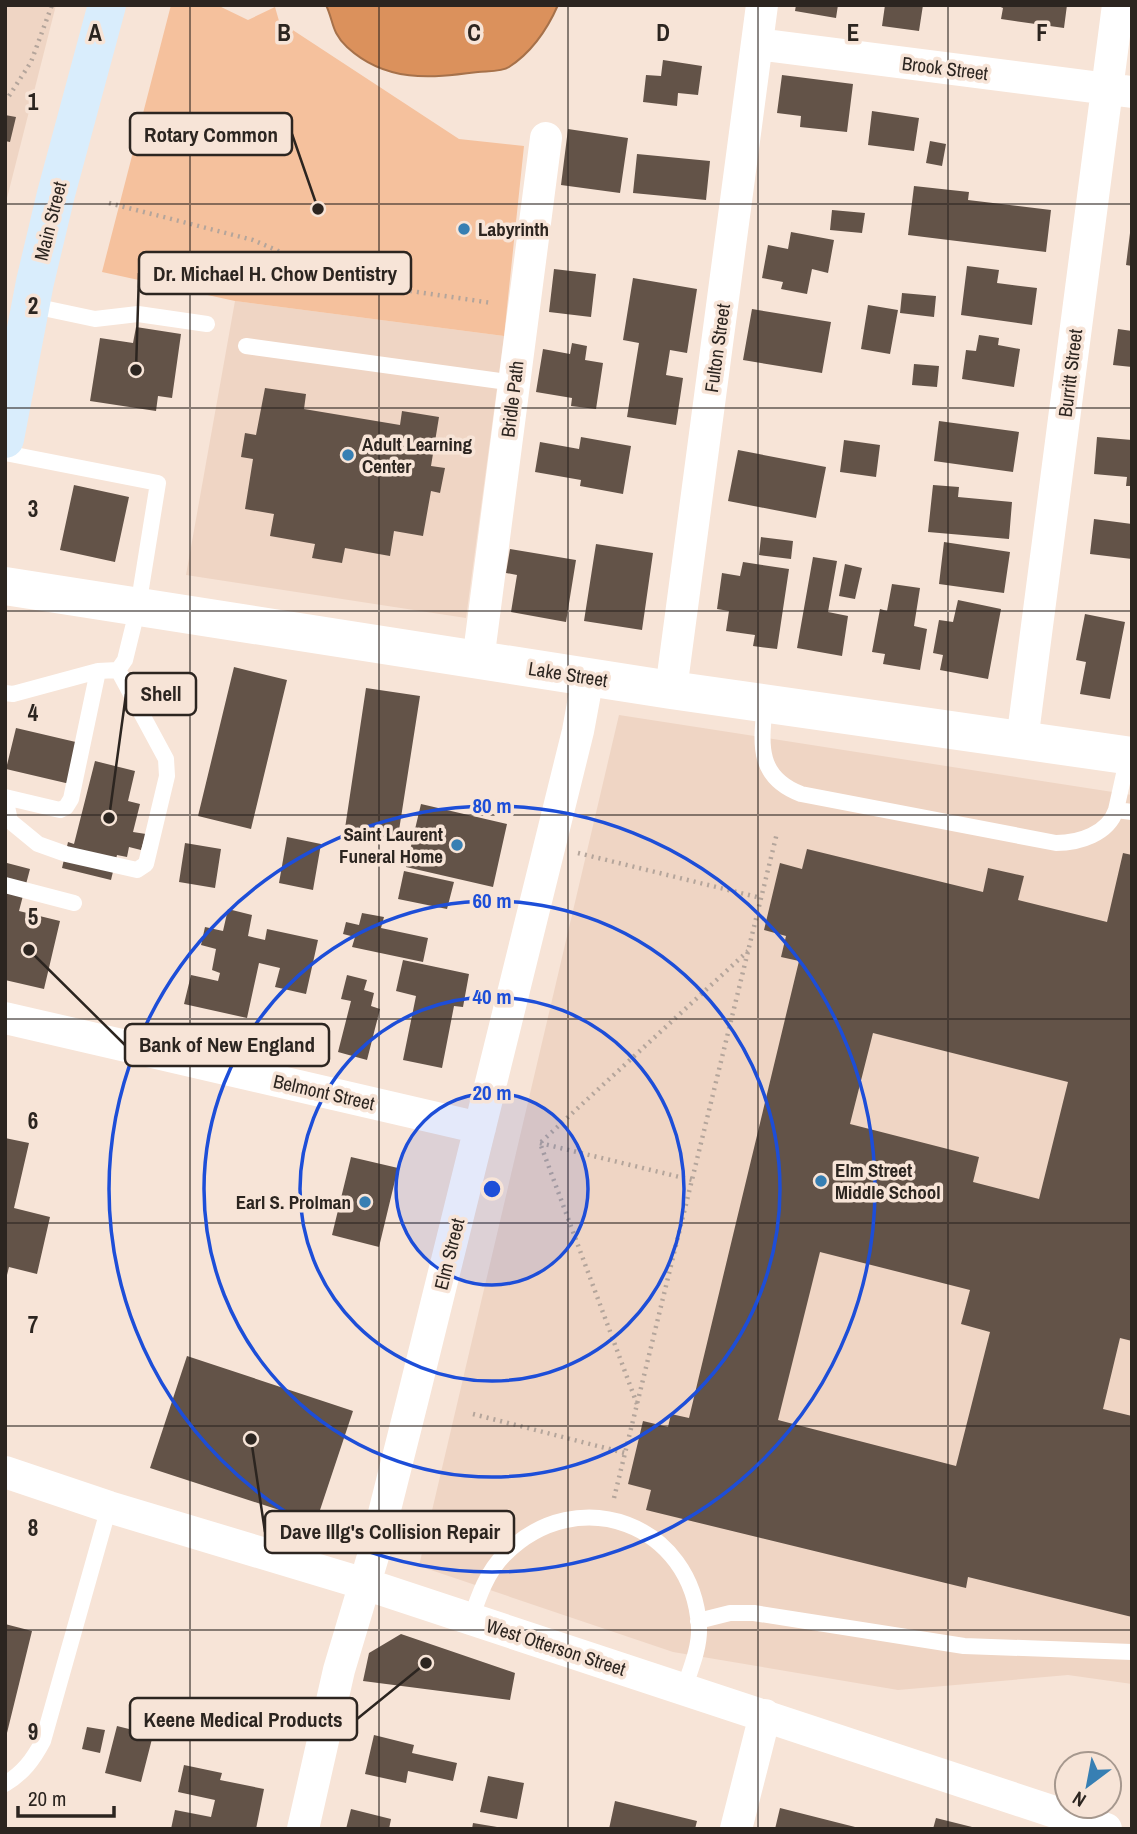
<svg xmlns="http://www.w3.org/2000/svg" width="1137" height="1834" viewBox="0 0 1137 1834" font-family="'Archivo Narrow',sans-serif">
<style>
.built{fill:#efd5c4}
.green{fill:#f5c19d}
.water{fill:#db915c;stroke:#a6714a;stroke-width:2}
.building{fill:#635348;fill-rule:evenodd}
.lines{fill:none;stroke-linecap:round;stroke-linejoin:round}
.path{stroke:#b4a59b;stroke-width:4.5;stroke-dasharray:2 5;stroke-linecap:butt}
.service{stroke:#fff;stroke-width:16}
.minor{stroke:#fff;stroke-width:32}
.tertiary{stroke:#fff;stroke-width:38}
.secondary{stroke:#d9edfc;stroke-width:38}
.grid{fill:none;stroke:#2c2520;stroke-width:2;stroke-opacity:0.55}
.ring{fill:none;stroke:#1d4ed8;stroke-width:3.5}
.poi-dot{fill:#377fb3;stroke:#f7e4d7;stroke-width:2.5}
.labels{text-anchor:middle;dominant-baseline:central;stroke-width:7;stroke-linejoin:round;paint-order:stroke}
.street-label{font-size:19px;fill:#2c2520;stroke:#f7e4d7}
.poi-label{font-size:19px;font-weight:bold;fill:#2c2520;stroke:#f7e4d7;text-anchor:start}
.grid-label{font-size:23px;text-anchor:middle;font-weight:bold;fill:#2c2520;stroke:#f7e4d7;stroke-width:7;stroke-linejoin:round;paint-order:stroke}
.centre{fill:#1d4ed8;stroke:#f7e4d7;stroke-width:3.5}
.ring-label{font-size:21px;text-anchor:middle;font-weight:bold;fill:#1d4ed8;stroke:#f7e4d7;stroke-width:7;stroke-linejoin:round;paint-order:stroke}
.leader{fill:none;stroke:#2c2520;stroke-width:2.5}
.callout-dot{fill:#2c2520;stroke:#f7e4d7;stroke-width:2.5}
.callout{fill:#f7e4d7;stroke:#2c2520;stroke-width:2.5}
.callout-label{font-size:21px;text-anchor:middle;font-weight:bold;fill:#2c2520}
</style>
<rect width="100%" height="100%" fill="#f7e4d7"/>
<path class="built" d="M5,5H56L5,206Z
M235,301L504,336L466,618L186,575Z
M619,715L1132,795V1684L1068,1675L898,1690L673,1652L419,1566Z"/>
<path class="green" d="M171,5H217L248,20L275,7L279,21L459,139L524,146L504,336L235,301L102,272Z"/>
<path class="water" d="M326,5H558C547,30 532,52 509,67C502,72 487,71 478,72C430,78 386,83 347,47C331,32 334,22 326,5Z"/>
<path class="building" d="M796,5H838L836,18L795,11Z
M885,5H923L919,31L882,26Z
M996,5H1067L1064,28L1001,19L1003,8Z
M663,60L702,66L698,95L678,93L677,106L643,102L646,75L661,76Z
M782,75L853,84L847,132L800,127L801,116L777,113Z
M872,111L919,118L914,151L868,145Z
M5,115L16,117L10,142L5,141Z
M568,129L628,138L620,193L561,185Z
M930,141L946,144L942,166L926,163Z
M637,154L710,161L706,200L633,193Z
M914,186L969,192L968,200L1051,210L1046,252L908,235Z
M832,210L865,213L862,233L830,230Z
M791,232L834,240L828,273L812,269L807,294L781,289L783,282L762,278L768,245L788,249Z
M1130,233H1132V266L1126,265Z
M967,266L999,270L997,283L1037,288L1032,325L961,315Z
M554,269L596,274L591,317L549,312Z
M633,278L697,289L687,353L670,350L666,375L683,378L676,425L627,417L639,343L623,340Z
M902,293L936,296L934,317L900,313Z
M868,305L898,310L890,354L861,349Z
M752,309L831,322L822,373L743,360Z
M136,327L181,334L172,398L158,396L156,411L90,401L100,338L133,343Z
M1118,329L1132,331V367L1113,365Z
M979,335L999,338L998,345L1020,349L1014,387L962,379L966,350L976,351Z
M572,343L587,346L585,360L603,363L596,409L571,406L572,398L536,392L543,349L570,354Z
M914,364L939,366L937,387L912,385Z
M265,388L306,394L304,409L400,425L402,411L439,417L431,466L445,468L440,493L431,491L423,536L394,531L390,556L345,548L342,563L312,558L315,544L270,536L274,514L245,509L253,459L241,457L245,433L256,435Z
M939,421L1019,432L1013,472L934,461Z
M581,437L631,446L623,494L580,486L581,480L535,472L540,442L579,449Z
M1097,437L1132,440V486H1126L1127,477L1094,474Z
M844,440L880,445L876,477L840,472Z
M738,450L826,467L816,518L728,501Z
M74,485L129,497L115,562L60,550Z
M933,485L959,487L958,497L1012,502L1009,539L928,532Z
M1094,519L1132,524V559L1090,554Z
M761,537L793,541L791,559L759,555Z
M944,542L1010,552L1004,593L939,584Z
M596,544L653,553L642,630L584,621Z
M510,549L576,560L566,622L511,612L517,575L506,573Z
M813,557L837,561L828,612L848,616L842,656L797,648Z
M743,562L789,569L777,649L753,646L755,635L726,631L729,611L717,609L722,573L740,576Z
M845,564L862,568L855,599L839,596Z
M892,584L920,588L914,626L927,629L920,670L883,664L885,654L872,652L880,609L887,611Z
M958,600L1001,609L988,679L940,670L943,655L933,653L939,620L953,622Z
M1085,614L1125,622L1110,699L1080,694L1086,662L1076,660Z
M234,667L287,680L251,829L198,816Z
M366,688L420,696L397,843L344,835Z
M16,728L80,743L70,784L6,769Z
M95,761L135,771L128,801L140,804L133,832L146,834L141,850L129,847L127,857L117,855L111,880L62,868L68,842L74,844Z
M421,804L507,824L493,887L406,867Z
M287,837L321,844L313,890L279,883Z
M185,843L221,849L215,888L179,882Z
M807,849L983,892L988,868L1024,876L1018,900L1107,922L1123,853L1132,855V1341L1120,1338L1103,1409L1132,1416V1617L968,1577L966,1588L646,1510L651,1490L628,1484L643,1421L668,1427L671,1414L689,1418L799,961L781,957L786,936L764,930L780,863L802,869ZM873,1033L1068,1082L1039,1199L973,1182L979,1157L850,1124ZM820,1252L970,1290L961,1324L990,1332L956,1466L778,1420Z
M7,863L30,869L19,911L60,921L44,989L5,980Z
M404,871L454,882L447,909L398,899Z
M228,909L252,915L248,936L265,940L267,929L318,940L306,994L275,987L280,968L259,963L247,1018L184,1004L191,975L218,981L220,973L212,970L216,949L201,945L205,927L223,931Z
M362,913L384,917L381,928L428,938L423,962L352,947L355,937L343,934L346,922L359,925Z
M403,960L469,974L463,1007L454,1006L442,1068L403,1060L416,996L396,991Z
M347,975L367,980L364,990L374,993L371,1006L380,1009L367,1060L338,1052L351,1001L341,999Z
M5,1138L29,1143L14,1208L50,1217L37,1274L9,1267L6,1279Z
M351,1157L398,1168L379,1247L332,1235Z
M187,1356L353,1411L316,1522L150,1468Z
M5,1624L32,1631L6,1737H5Z
M401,1634L515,1673L510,1700L363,1681L369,1653Z
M117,1726L153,1735L141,1782L105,1773Z
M87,1727L105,1730L100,1753L82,1749Z
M374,1735L414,1745L412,1753L457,1763L453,1781L408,1771L406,1783L365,1774Z
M184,1765L222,1773L220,1780L264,1789L256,1829H171L175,1810L211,1817L215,1800L178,1792Z
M488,1776L524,1783L517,1819L480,1812Z
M615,1801L697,1821L695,1829H609Z
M780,1808L859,1828V1829H775Z
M351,1809L391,1819L389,1829H346Z
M936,1818L976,1828V1829H933Z
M473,1823L497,1827V1829H472Z"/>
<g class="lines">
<path class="path" d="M9,96L31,62L52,5
M109,203L253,240L350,282L492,303
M578,853L761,898
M540,1143L692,1180
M637,1404L540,1143L748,951
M473,1414L625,1453
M614,1498L777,833"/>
<path class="service" d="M29,305L95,319L138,314L207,324
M246,346L514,383
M5,453L158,483L138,607L125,660L118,670L98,671L71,799L66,807L60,810L5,797
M5,693L13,694L98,671
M765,704C761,743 756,777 801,794L1056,843C1079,843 1108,834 1116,810
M1128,756L1116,810L1132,812
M5,797L10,821L38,844L66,854L137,870L146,864L167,776L166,759L118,670
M5,885L74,903
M471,1619C479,1595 487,1572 505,1554C578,1481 693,1524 699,1627C700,1648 690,1670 684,1689
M698,1621L730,1613H754L964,1646L1132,1652
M5,1784C23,1773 33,1760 43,1741L109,1507"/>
<path class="minor" d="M757,44L1132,92
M478,661L546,138
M671,690L762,5
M1022,741L1118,5
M5,1018L480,1128
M5,1472L109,1507L365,1584L1106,1829
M303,1829L339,1670L374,1553L413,1398L578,731L588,677
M736,1829L765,1715"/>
<path class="tertiary" d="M5,586L671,690L1132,756"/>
<path class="secondary" d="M5,439L35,282L56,194L107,5"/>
</g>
<path class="grid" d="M190,5V1829M379,5V1829M568,5V1829M758,5V1829M948,5V1829M5,204H1132M5,408H1132M5,611H1132M5,815H1132M5,1019H1132M5,1223H1132M5,1426H1132M5,1630H1132"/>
<circle cx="492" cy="1189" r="96" fill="#1d4ed8" fill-opacity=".12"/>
<g class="ring">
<circle cx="492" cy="1189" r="96"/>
<circle cx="492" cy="1189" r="192"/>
<circle cx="492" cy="1189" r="288"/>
<circle cx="492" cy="1189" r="383"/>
</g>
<g class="poi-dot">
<circle cx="464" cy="229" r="7"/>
<circle cx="348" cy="455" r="7"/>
<circle cx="457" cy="845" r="7"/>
<circle cx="821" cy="1181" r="7"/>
<circle cx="365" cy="1202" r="7"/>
</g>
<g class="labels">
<g class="street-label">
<text transform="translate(945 68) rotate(7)">Brook Street</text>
<text transform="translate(50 221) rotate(-76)">Main Street</text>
<text transform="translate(717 348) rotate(-82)">Fulton Street</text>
<text transform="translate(1070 373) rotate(-83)">Burritt Street</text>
<text transform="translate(512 399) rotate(-83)">Bridle Path</text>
<text transform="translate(568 674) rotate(9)">Lake Street</text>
<text transform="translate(324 1092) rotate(13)">Belmont Street</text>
<text transform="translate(449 1254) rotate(-76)">Elm Street</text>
<text transform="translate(556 1647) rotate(18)">West Otterson Street</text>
</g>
<g class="poi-label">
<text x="478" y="229">Labyrinth</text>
<text x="362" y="444">Adult Learning<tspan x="362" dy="22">Center</tspan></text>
<text x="443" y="834" text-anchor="end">Saint Laurent<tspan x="443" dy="22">Funeral Home</tspan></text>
<text x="835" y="1170">Elm Street<tspan x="835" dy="22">Middle School</tspan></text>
<text x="351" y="1202" text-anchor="end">Earl S. Prolman</text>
</g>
</g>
<g class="grid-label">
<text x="95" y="41">A</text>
<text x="284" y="41">B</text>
<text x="474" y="41">C</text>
<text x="663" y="41">D</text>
<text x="853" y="41">E</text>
<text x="1042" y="41">F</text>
<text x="33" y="110">1</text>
<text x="33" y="314">2</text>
<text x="33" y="517">3</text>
<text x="33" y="721">4</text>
<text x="33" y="925">5</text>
<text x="33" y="1129">6</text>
<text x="33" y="1333">7</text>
<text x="33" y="1536">8</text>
<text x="33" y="1740">9</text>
</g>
<circle cx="492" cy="1189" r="10" class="centre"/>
<g class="ring-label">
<text x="492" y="813">80 m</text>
<text x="492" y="908">60 m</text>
<text x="492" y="1004">40 m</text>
<text x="492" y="1100">20 m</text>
</g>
<path class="leader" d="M318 209L292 134M136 370L139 273M109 818L126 694M29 950L125 1045M251 1439L265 1532M426 1663L357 1719"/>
<g class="callout-dot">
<circle cx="318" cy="209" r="7"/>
<circle cx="136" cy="370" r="7"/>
<circle cx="109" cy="818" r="7"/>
<circle cx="29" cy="950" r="7"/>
<circle cx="251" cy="1439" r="7"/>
<circle cx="426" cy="1663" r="7"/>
</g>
<g class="callout">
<rect x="130" y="113" width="162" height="42" rx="7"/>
<rect x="139" y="252" width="272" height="42" rx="7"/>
<rect x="126" y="673" width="70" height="42" rx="7"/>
<rect x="125" y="1024" width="204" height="42" rx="7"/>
<rect x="265" y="1511" width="249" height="42" rx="7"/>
<rect x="130" y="1698" width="227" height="42" rx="7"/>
</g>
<g class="callout-label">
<text x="211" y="142">Rotary Common</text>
<text x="275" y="281">Dr. Michael H. Chow Dentistry</text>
<text x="161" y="701">Shell</text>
<text x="227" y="1052">Bank of New England</text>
<text x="390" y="1539">Dave Illg's Collision Repair</text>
<text x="243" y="1727">Keene Medical Products</text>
</g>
<rect width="1137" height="1834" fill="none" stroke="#2c2520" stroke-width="14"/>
<g transform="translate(1088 1785) rotate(212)"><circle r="33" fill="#f7e4d7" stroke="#a6988e" stroke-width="2"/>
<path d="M0-5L12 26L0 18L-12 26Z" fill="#377fb3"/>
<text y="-10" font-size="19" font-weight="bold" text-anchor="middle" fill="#2c2520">N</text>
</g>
<path d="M18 1806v10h96v-10" fill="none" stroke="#2c2520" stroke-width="3.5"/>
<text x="28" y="1806" font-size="21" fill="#2c2520" stroke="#f7e4d7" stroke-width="5" paint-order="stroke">20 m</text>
</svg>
